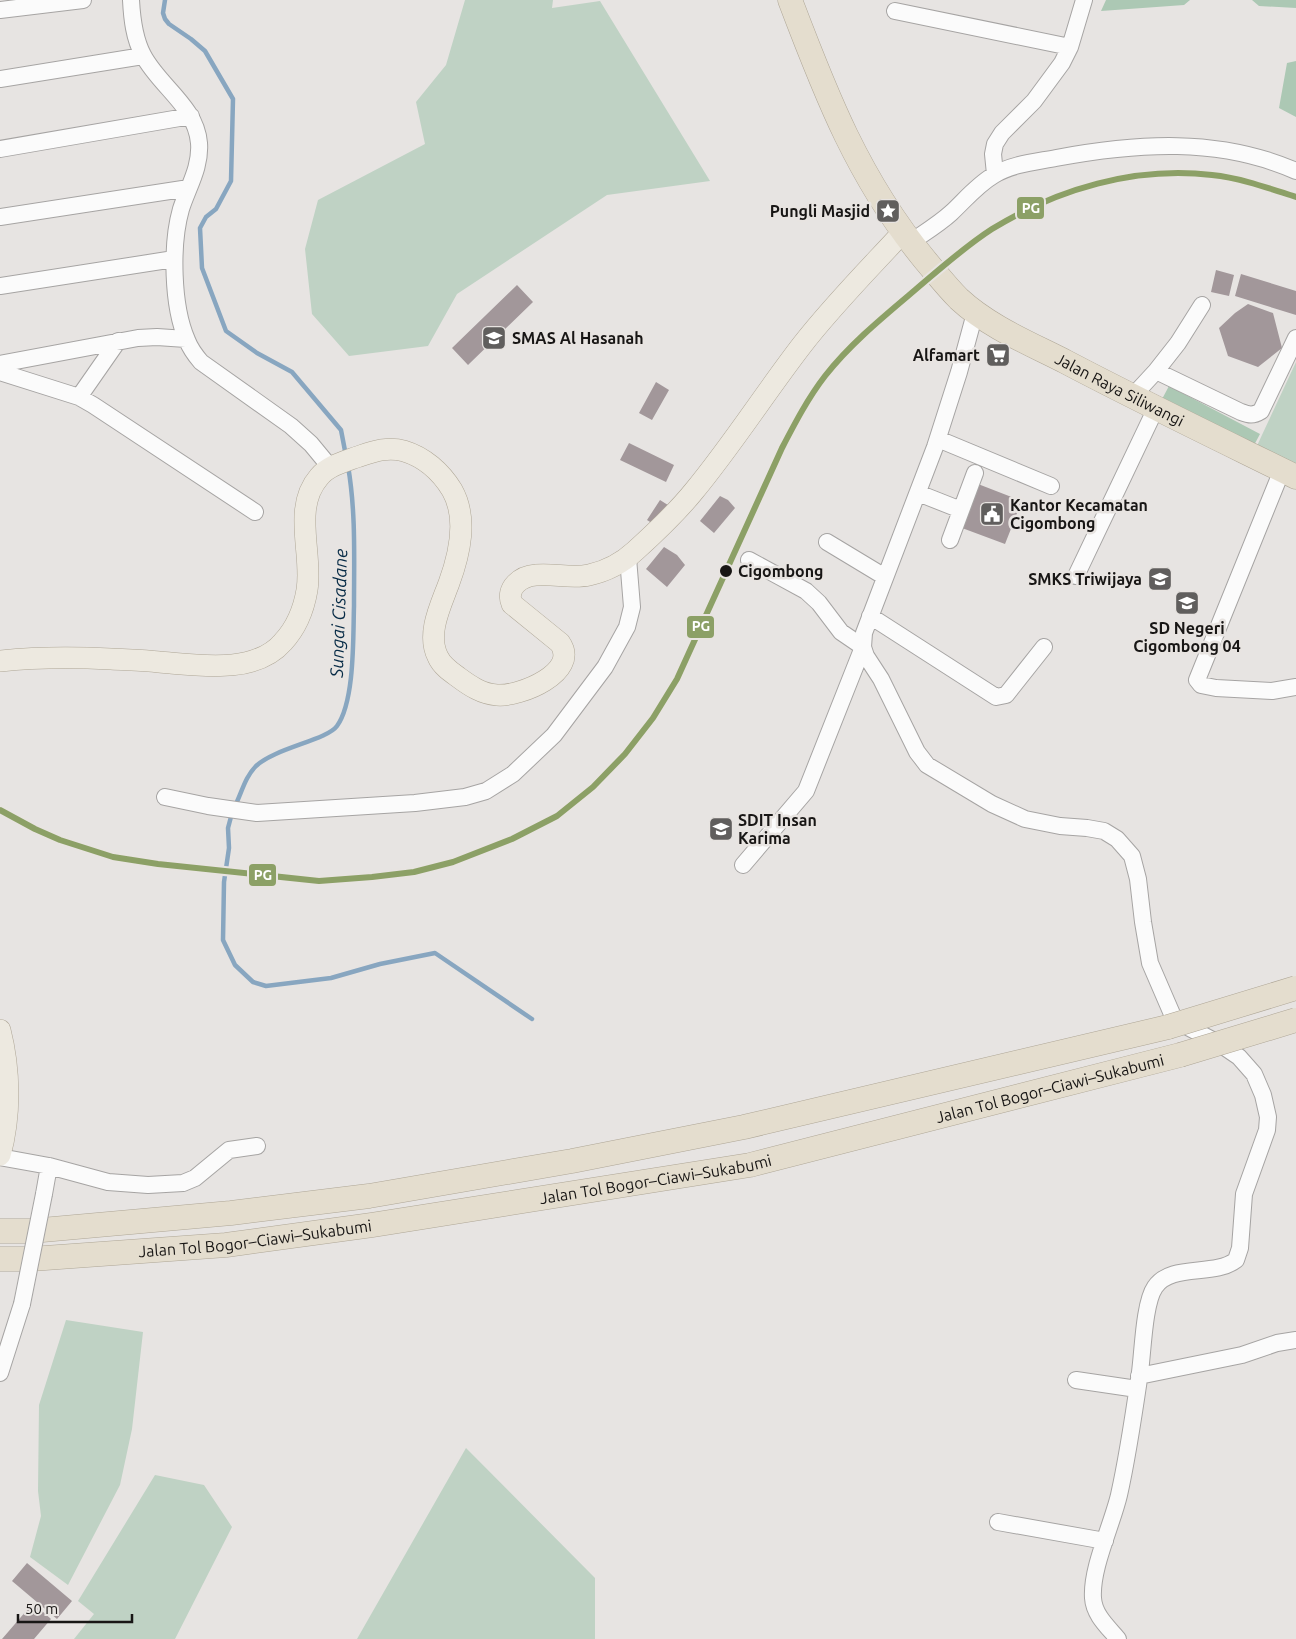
<svg xmlns="http://www.w3.org/2000/svg" width="1296" height="1639" viewBox="0 0 1296 1639" font-family="Ubuntu,sans-serif">
<style>
.green{fill:#bfd2c4}
.forest{fill:#acc8b4}
.lines{fill:none;stroke-linecap:round;stroke-linejoin:round}
.stream{stroke:#88a6c0;stroke-width:4.5}
.building{fill:#a2979a}
.minor-casing{stroke:#a6a4a3;stroke-width:18}
.major-casing{stroke:#aea696;stroke-width:22}
.highway-casing{stroke:#aea696;stroke-width:25}
.minor{stroke:#fbfbfb;stroke-width:16}
.major{stroke:#ede9e0;stroke-width:21}
.highway{stroke:#e4ddce;stroke-width:24}
.minor-bridge-casing{stroke:#a6a4a3;stroke-width:18;stroke-linecap:butt}
.highway-bridge-casing{stroke:#aea696;stroke-width:25;stroke-linecap:butt}
.minor-bridge{stroke:#fbfbfb;stroke-width:16}
.highway-bridge{stroke:#e4ddce;stroke-width:24}
.rail-1-casing{stroke:#e8e4e1;stroke-width:10}
.rail-1{stroke:#8ca066;stroke-width:6}
.stop-dot{fill:#181615;stroke:#e8e4e1;stroke-width:2}
.labels{text-anchor:middle;dominant-baseline:central;stroke-width:5;stroke-linejoin:round;paint-order:stroke}
.poi-label{font-size:16px;font-weight:bold;fill:#181615;stroke:#e8e4e1;text-anchor:end}
.street-label{font-size:16px;fill:#181615;stroke:#e8e4e1}
.stop-label{font-size:16px;font-weight:bold;fill:#181615;stroke:#e8e4e1;text-anchor:start}
.water-label{font-size:18px;font-style:italic;fill:#072b46;stroke:#e8e4e1}
.line-badge{stroke:#e8e4e1;stroke-width:2}
.badge-label{font-size:14px;text-anchor:middle;font-weight:bold;fill:#fff}
</style>
<rect width="100%" height="100%" fill="#e7e4e2"/>
<path class="green" d="M465,0H553L552,8L600,1L710,181L607,195L457,294L428,346L349,356L312,314L305,249L318,200L425,144L416,102L446,65Z
M1296,362V471L1255,450Z
M66,1320L143,1332L132,1429L120,1485L68,1585L30,1557L41,1516L38,1491L39,1405Z
M466,1448L595,1578V1639H357Z
M155,1475L204,1485L232,1527L175,1639H74L94,1614L78,1601Z"/>
<path class="forest" d="M1106,0H1190L1184,5L1101,11Z
M1252,0H1296V8L1259,6Z
M1296,61V117L1279,108L1287,63Z
M1169,386L1260,434L1252,449L1161,401Z"/>
<g class="lines">
<path class="stream" d="M165,0L163,13L165,19L169,24L191,39L205,51L233,99L231,181L216,209L206,217L200,228L202,268L226,331L257,353L292,372L341,430L346,456
M235,806C242,792 245,777 256,766C275,748 327,740 337,726C355,701 353,636 354,606C354,559 356,512 348,466
M232,813L228,828L229,848L224,882L223,940L235,965L253,982L266,986L331,978L380,964L435,953L532,1019"/>
</g>
<path class="building" d="M1216,270L1234,275L1229,296L1211,292Z
M1241,274L1296,291V315L1235,296Z
M517,285L533,302L468,365L452,348Z
M1248,304L1273,313L1282,348L1258,367L1228,356L1219,328L1235,313Z
M656,382L669,390L652,420L639,413Z
M629,443L674,465L666,482L620,460Z
M978,484L1022,501L1005,544L962,528Z
M720,496L728,500L735,508L714,533L700,521Z
M660,500L671,507L658,527L647,520Z
M664,547L677,555L685,565L667,587L646,569Z
M27,1563L72,1601L57,1619L12,1581Z
M33,1603L51,1619L34,1639H2Z"/>
<g class="lines">
<defs>
<path id="minor" d="M131,0C132,19 134,38 143,55C159,86 196,106 199,143C201,167 188,187 181,209C171,244 172,306 187,340C190,348 195,355 201,362L291,426L311,444L330,467
M0,10L83,0
M895,11L1070,47
M0,79L143,56
M0,149L191,116
M995,174L993,154L995,144L1002,133L1034,101L1062,63L1070,47L1084,0
M0,217L189,188
M911,242C924,233 939,224 951,213C965,200 977,185 994,175C1012,164 1035,162 1056,158C1137,143 1219,137 1296,171
M0,286L174,259
M975,313L959,372L935,447L864,633L863,647L866,656L881,679L917,752L927,765L992,804L1025,819L1060,826L1087,828L1104,831L1117,839L1132,856L1138,879L1143,922L1150,963L1172,1014L1182,1024L1220,1044L1239,1057L1254,1074L1263,1095L1268,1117L1267,1130L1244,1194L1240,1248L1236,1260C1214,1277 1171,1263 1155,1287C1144,1303 1143,1350 1140,1372C1134,1413 1128,1455 1119,1495C1112,1525 1091,1568 1093,1598C1094,1615 1108,1627 1118,1639
M0,364L138,338L157,337L186,339
M1156,371L1241,412C1249,415 1253,416 1261,411L1296,338
M0,372L79,397L93,405L255,512
M79,397L118,341
M1132,397L1156,371L1178,343L1202,305
M938,439L1051,486
M1282,470L1197,680L1201,685L1216,688L1272,691L1296,687
M918,493L961,510
M950,540L975,473
M827,542L885,577
M1076,576L1156,408
M870,616L996,697L1006,695L1044,647
M165,797L208,806L257,813L415,803L465,797L486,791L513,774L554,735L605,667L627,627L632,607L628,558
M743,865L806,791L863,647L841,632L819,603L806,591L749,560
M0,1157L49,1166L108,1182L148,1185L183,1183L195,1178L229,1150L257,1146
M44,1194L49,1166
M0,1373L22,1304
M1139,1376L1242,1355L1277,1343L1296,1340
M1076,1380L1137,1389
M998,1522L1105,1541"/>
<path id="major" d="M0,661C37,657 74,657 111,659C127,660 143,660 159,662C197,665 255,675 283,642C296,628 304,608 307,590C313,554 292,508 319,477C328,466 343,462 357,457C372,452 387,446 404,451C424,457 441,472 452,490C468,518 460,553 449,583C441,605 426,634 438,657C442,666 451,672 458,677C470,686 482,694 497,695C520,697 580,672 560,643L512,604C505,588 521,576 536,575C554,573 571,579 589,575C607,571 622,563 635,551C656,532 677,512 694,491C732,445 765,393 802,345C833,305 869,269 903,232
M0,1030C10,1069 11,1115 0,1155"/>
<g id="highway">
<path id="s1" d="M790,0C826,95 859,180 925,260C936,273 947,287 959,299C989,327 1031,344 1066,362C1142,402 1219,439 1296,477"/>
<path d="M0,1231H31L231,1213L369,1196L572,1161L744,1127L1168,1027"/>
<path id="s2" d="M0,1259H31L226,1245L372,1225L750,1165L1180,1055"/>
</g>
</defs>
<use href="#minor" class="minor-casing"/>
<use href="#major" class="major-casing"/>
<use href="#highway" class="highway-casing"/>
<use href="#minor" class="minor"/>
<use href="#major" class="major"/>
<use href="#highway" class="highway"/>
<defs>
<path id="minor-bridge" d="M22,1304L44,1194"/>
<path id="highway-bridge" d="M1168,1027L1296,988
M1180,1055L1296,1020"/>
</defs>
<use href="#minor-bridge" class="minor-bridge-casing"/>
<use href="#highway-bridge" class="highway-bridge-casing"/>
<use href="#minor-bridge" class="minor-bridge"/>
<use href="#highway-bridge" class="highway-bridge"/>
<defs>
<path id="rail-1" d="M0,810L35,829L60,840L113,857L158,864L319,881L372,877L414,872L453,862L512,839L557,816L593,787L625,754L653,718L677,679L782,448C795,423 808,398 825,376C850,344 883,317 915,290C940,269 964,247 992,229C1057,189 1135,166 1212,175C1241,178 1268,188 1296,197"/>
</defs>
<use href="#rail-1" class="rail-1-casing"/>
<use href="#rail-1" class="rail-1"/>
</g>
<defs>
<symbol id="sight-square" viewBox="-11 -11 22 22"><rect x="-9" y="-9" width="18" height="18" rx="4" fill="#605e5d" stroke="#e8e4e1"/><path d="M0-6L1.8-2.2L6-1.7L2.9 1.2L3.7 5.4L0 3.3L-3.7 5.4L-2.9 1.2L-6-1.7L-1.8-2.2Z" fill="#fff"/></symbol>
<symbol id="school-square" viewBox="-11 -11 22 22"><rect x="-9" y="-9" width="18" height="18" rx="4" fill="#605e5d" stroke="#e8e4e1"/><path d="M0-5L7-2L0 1L-7-2ZM-4 1L0 2.5L4 1V4Q0 6-4 4Z" fill="#fff"/></symbol>
<symbol id="supermarket-square" viewBox="-11 -11 22 22"><rect x="-9" y="-9" width="18" height="18" rx="4" fill="#605e5d" stroke="#e8e4e1"/><path d="M-6-5.5h2.5l.6 2H6L4.5 2H-2.5L-4.4-4H-6ZM-1.5 3.2a1.3 1.3 0 1 0 .1 0ZM3 3.2a1.3 1.3 0 1 0 .1 0Z" fill="#fff"/></symbol>
<symbol id="civic-square" viewBox="-11 -11 22 22"><rect x="-9" y="-9" width="18" height="18" rx="4" fill="#605e5d" stroke="#e8e4e1"/><path d="M-.6-6.5H3V-4.5H.6V-3L4-1V1h2V6H-6V1h2V-1L-.6-3ZM-1.2 2.5V6h2.4V2.5Z" fill="#fff"/></symbol>
</defs>
<g fill-rule="evenodd">
<use href="#sight-square" x="874" y="197" width="28" height="28"/>
<use href="#school-square" x="480" y="324" width="28" height="28"/>
<use href="#supermarket-square" x="984" y="341" width="28" height="28"/>
<use href="#civic-square" x="978" y="500" width="28" height="28"/>
<use href="#school-square" x="1146" y="565" width="28" height="28"/>
<use href="#school-square" x="1173" y="589" width="28" height="28"/>
<use href="#school-square" x="707" y="815" width="28" height="28"/>
</g>
<circle class="stop-dot" cx="726" cy="571" r="7"/>
<g class="labels">
<g class="poi-label">
<text x="870" y="211">Pungli Masjid</text>
<text x="512" y="338" text-anchor="start">SMAS Al Hasanah</text>
<text x="980" y="355">Alfamart</text>
<text x="1010" y="505" text-anchor="start">Kantor Kecamatan<tspan x="1010" dy="18">Cigombong</tspan></text>
<text x="1142" y="579">SMKS Triwijaya</text>
<text x="1187" y="628" text-anchor="middle">SD Negeri<tspan x="1187" dy="18">Cigombong 04</tspan></text>
<text x="738" y="820" text-anchor="start">SDIT Insan<tspan x="738" dy="18">Karima</tspan></text>
</g>
<g class="street-label">
<text stroke="none"><textPath href="#s1" startOffset="531">Jalan Raya Siliwangi</textPath></text>
<text stroke="none"><textPath href="#s2" startOffset="1066">Jalan Tol Bogor–Ciawi–Sukabumi</textPath></text>
<text stroke="none"><textPath href="#s2" startOffset="661">Jalan Tol Bogor–Ciawi–Sukabumi</textPath></text>
<text stroke="none"><textPath href="#s2" startOffset="256">Jalan Tol Bogor–Ciawi–Sukabumi</textPath></text>
</g>
<g class="stop-label">
<text x="738" y="571">Cigombong</text>
</g>
<g class="water-label">
<text transform="translate(338 613) rotate(-88)">Sungai Cisadane</text>
</g>
</g>
<g class="line-badge">
<rect x="1016" y="196" width="29" height="24" rx="5" fill="#8ca066"/>
<rect x="686" y="615" width="29" height="24" rx="5" fill="#8ca066"/>
<rect x="248" y="863" width="29" height="24" rx="5" fill="#8ca066"/>
</g>
<g class="badge-label">
<text x="1031" y="213">PG</text>
<text x="701" y="631">PG</text>
<text x="263" y="880">PG</text>
</g>
<path d="M18 1614v8h114v-8" fill="none" stroke="#181615" stroke-width="2.5"/>
<text x="25" y="1614" font-size="15" fill="#181615" stroke="#e8e4e1" stroke-width="4" paint-order="stroke">50 m</text>
</svg>
